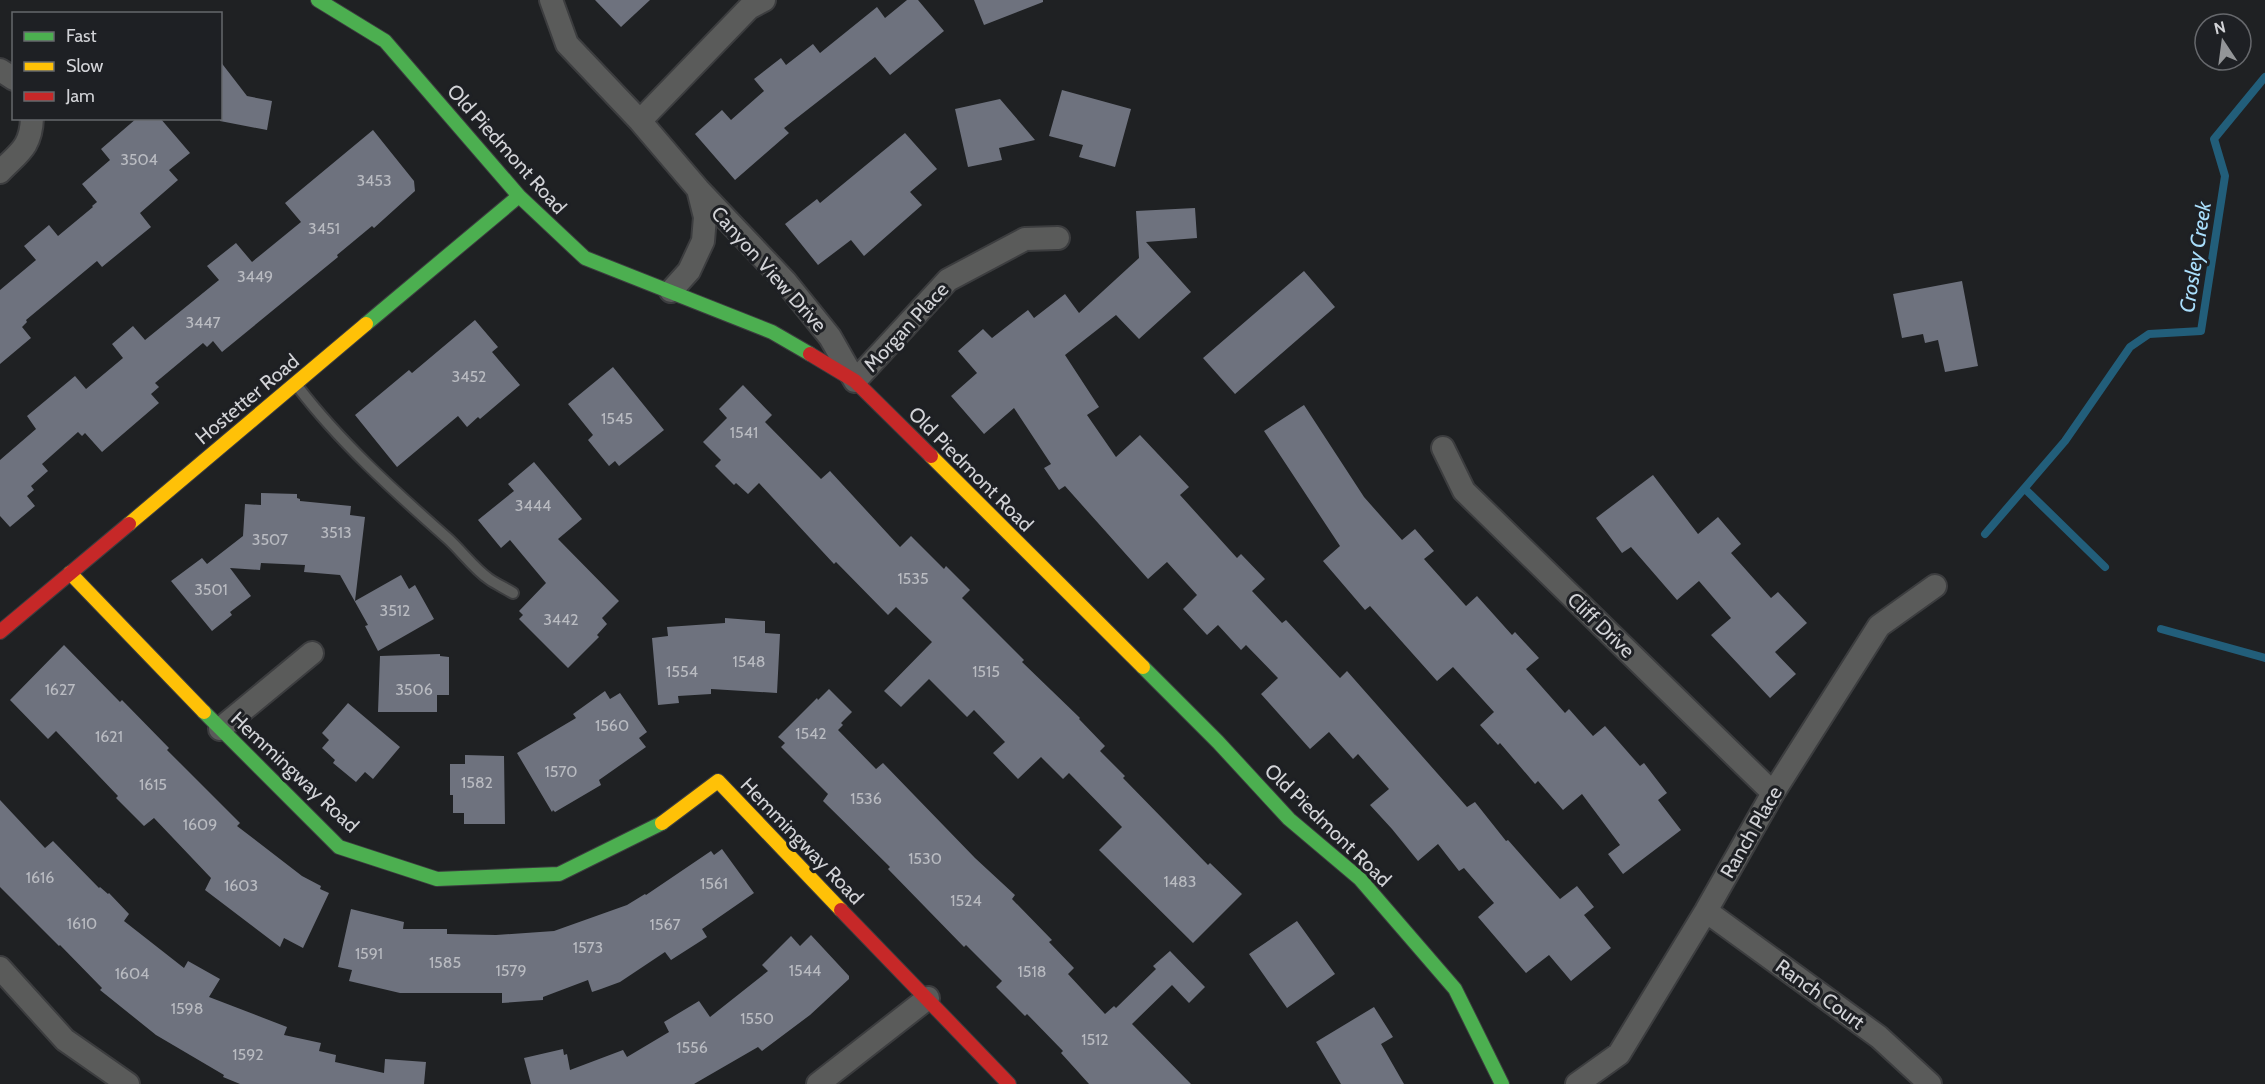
<svg xmlns="http://www.w3.org/2000/svg" width="2265" height="1084" viewBox="0 0 2265 1084" font-family="Cabin,sans-serif">
<style>
.lines{fill:none;stroke-linecap:round;stroke-linejoin:round}
.stream{stroke:#225e7a;stroke-width:8}
.building{fill:#6e727e}
.lane-casing{stroke:#3c3d3f;stroke-width:14}
.street-casing{stroke:#3c3d3f;stroke-width:26}
.fast-casing{stroke:#3c3d3f;stroke-width:16}
.slow-casing{stroke:#3c3d3f;stroke-width:16}
.jam-casing{stroke:#3c3d3f;stroke-width:16}
.lane{stroke:#5a5b5a;stroke-width:10}
.street{stroke:#5a5b5a;stroke-width:22}
.fast{stroke:#4caf50;stroke-width:14}
.slow{stroke:#ffc107;stroke-width:14}
.jam{stroke:#c62828;stroke-width:14}
.labels{text-anchor:middle;dominant-baseline:central;stroke-width:6;stroke-linejoin:round;paint-order:stroke}
.number-label{font-size:16px;fill:#b9bbc1}
.street-label{font-size:20px;fill:#d2d3d7;stroke:#1e2024}
.water-label{font-size:21px;font-style:italic;fill:#a9defb;stroke:#1e2024}
</style>
<rect width="100%" height="100%" fill="#1f2123"/>
<g class="lines">
<path class="stream" d="M2025,489L2105,567
M1985,534L2065,441L2130,347L2149,334L2201,331L2225,176L2214,139L2265,77
M2161,629L2265,658"/>
</g>
<path class="building" d="M595,0H650L621,27Z
M907,0H918L944,31L890,75L875,57L784,128L789,133L735,180L695,134L722,110L731,120L764,91L754,79L781,58L786,65L813,44L820,53L877,7L885,18Z
M974,0H1043V2L984,25Z
M220,61L247,96L272,101L267,130L220,121Z
M1062,90L1131,109L1115,167L1079,157L1083,145L1049,136Z
M1000,99L1035,140L999,148L1002,160L968,167L955,109Z
M137,118H160L190,153L169,170L178,180L140,213L151,227L102,267L97,261L26,320L27,322L22,327L31,338L0,364V290L36,260L24,246L49,225L58,236L93,207L92,206L97,202L82,184L110,160L101,149Z
M373,130L414,181L415,191L374,228L372,226L337,255L338,257L222,352L213,341L207,347L203,343L155,383L159,387L151,394L159,403L102,452L85,433L82,436L78,432L42,464L48,471L31,486L34,490L27,496L35,506L10,527L0,516V460L36,429L27,416L75,376L86,389L123,358L112,344L133,326L145,340L219,280L207,266L236,243L252,262L301,222L285,203Z
M905,133L937,169L910,192L922,205L864,256L851,240L818,265L785,224L817,199L820,203Z
M1195,208L1197,238L1146,242L1191,292L1139,339L1116,315L1065,355L1099,407L1087,415L1116,457L1140,435L1189,487L1180,495L1237,558L1241,554L1265,579L1252,591L1282,623L1286,620L1340,678L1347,671L1467,807L1475,802L1506,841L1508,840L1560,899L1577,886L1594,907L1584,915L1611,948L1571,981L1549,955L1526,973L1478,917L1494,903L1464,868L1459,871L1438,844L1418,861L1392,829L1370,805L1389,789L1358,754L1353,759L1329,732L1310,749L1261,694L1278,678L1246,645L1241,650L1218,625L1207,635L1183,609L1197,595L1167,562L1148,579L1065,486L1059,490L1044,468L1051,464L1014,408L984,434L951,396L977,373L958,351L983,329L992,338L1028,310L1034,318L1065,294L1079,313L1139,258L1136,211Z
M1304,271L1335,307L1235,394L1203,358Z
M1962,281L1978,366L1945,372L1938,340L1925,343L1923,334L1902,338L1893,294Z
M475,320L498,347L492,352L520,385L480,419L478,417L467,427L458,416L397,467L355,415L409,370L412,373Z
M613,367L664,430L619,466L615,461L609,466L588,440L593,435L568,404Z
M743,385L772,415L765,422L821,479L830,471L900,547L911,536L944,569L946,566L970,590L962,598L1024,660L1022,662L1080,718L1079,719L1105,746L1100,751L1125,776L1123,778L1208,865L1210,863L1242,894L1193,943L1099,850L1122,827L1069,773L1063,779L1041,757L1018,779L993,753L1005,742L974,710L967,717L929,679L901,707L884,691L932,642L896,607L888,615L836,562L834,564L759,483L748,494L736,483L734,485L715,466L721,460L703,442L727,418L719,409Z
M1304,405L1364,497L1402,540L1415,529L1434,551L1424,559L1466,606L1477,596L1512,635L1515,632L1539,658L1526,669L1565,713L1569,709L1593,736L1605,726L1640,766L1644,763L1667,793L1658,800L1681,830L1623,874L1608,854L1620,845L1582,794L1563,810L1538,781L1535,784L1500,743L1498,745L1480,725L1494,712L1453,667L1437,681L1370,606L1365,610L1323,561L1340,546L1264,431Z
M534,462L582,519L558,539L619,601L602,618L607,624L597,635L599,637L568,668L519,619L523,615L519,611L546,583L510,540L501,548L478,520L514,491L508,484Z
M1653,475L1698,534L1718,517L1741,544L1731,553L1771,598L1778,592L1807,623L1775,652L1796,674L1770,698L1711,635L1731,618L1699,581L1677,600L1631,547L1622,553L1596,518Z
M261,493L297,494V498L300,499V501L351,506L350,515L365,517L355,601L401,575L409,589L415,585L434,619L378,651L365,626L368,625L340,575L304,572L305,565L261,563L260,570L230,568L251,596L230,612L232,615L212,631L171,581L202,558L207,564L243,536L245,504L261,505Z
M725,618L765,621V633L780,634L777,693L711,689V694L678,696L679,703L658,705L652,638L668,636L667,627L725,623Z
M64,645L120,702L122,700L169,748L167,750L240,823L237,826L302,876L321,886L320,889L329,893L303,948L284,938L280,947L205,890L211,878L154,818L144,826L116,798L118,796L56,731L48,739L10,700Z
M440,654V656L449,657V695H437V712H378L380,656Z
M829,689L852,712L841,723L843,725L838,730L876,769L883,763L975,858L1015,895L1012,899L1052,940L1049,942L1074,968L1068,974L1105,1014L1114,1006L1116,1008L1156,969L1153,966L1170,951L1205,987L1189,1003L1172,985L1132,1024L1191,1084H1089L1061,1053L1063,1051L1027,1014L1025,1016L996,987L1002,981L966,945L964,947L888,869L890,867L823,801L828,794L781,747L785,743L778,737L817,698L818,700Z
M605,691L610,699L620,693L647,732L639,738L646,747L599,780L601,785L555,812L553,810L552,812L517,753L576,718L573,714Z
M348,703L400,747L373,779L365,772L356,782L333,763L335,760L322,748L329,740L322,733Z
M465,755L504,756L505,824H464V813H453V795H450V764H465Z
M0,800L45,848L53,841L99,888L100,887L108,894L109,893L129,914L124,921L184,968L188,961L220,979L209,997L287,1027L284,1035L321,1043L319,1051L336,1055L335,1062L384,1073L385,1059L426,1062L424,1084H240L223,1077L224,1075L156,1035L100,990L102,988L60,945L59,946L0,887Z
M722,849L754,893L702,929L707,937L671,960L665,952L620,982L601,989L592,992L588,980L543,997V1000L502,1003V993H400L349,981L352,970L338,967L351,909L404,922L403,929H447V934L496,935L554,931L627,905L645,894L646,895L711,851L714,855Z
M1297,921L1335,974L1287,1008L1249,954Z
M811,935L849,976V979L810,1015L762,1051L758,1047L694,1084H531L524,1058L563,1049L564,1055L567,1054L570,1070L623,1050L627,1057L669,1032L664,1022L699,1001L710,1017L768,971L762,965L791,936L800,946Z
M1374,1007L1393,1037L1381,1044L1404,1084H1341L1316,1042Z"/>
<g class="lines">
<defs>
<path id="lane" d="M298,387C340,442 394,491 446,537C461,550 473,568 489,579C496,584 505,588 513,593"/>
<path id="street" d="M551,0L567,44L640,121L698,189L705,217L703,241L689,271L671,291
M0,70L14,79
M640,121L749,8L764,0
M0,172C18,153 31,148 32,118
M698,189L785,281L830,337L855,381L948,280L1025,239L1058,238
M1443,448L1464,491L1773,793
M220,729L312,653
M1706,911L1879,1037L1930,1084
M0,968L65,1040L128,1084
M818,1084L928,998
M1577,1084L1619,1054L1706,911L1773,793L1879,626L1935,586"/>
<path id="fast" d="M318,0L385,41L519,196L585,258L772,332L810,354
M366,324L519,196
M1143,667L1218,742L1289,819L1360,879L1455,989L1502,1084
M204,712L339,847L437,879L559,874L662,823"/>
<path id="slow" d="M931,456L1143,667
M129,524L366,324
M70,573L204,712
M662,823L718,781L841,910"/>
<path id="jam" d="M810,354L855,381L931,456
M0,632L129,524
M841,910L1009,1084"/>
</defs>
<use href="#lane" class="lane-casing"/>
<use href="#street" class="street-casing"/>
<use href="#fast" class="fast-casing"/>
<use href="#slow" class="slow-casing"/>
<use href="#jam" class="jam-casing"/>
<use href="#lane" class="lane"/>
<use href="#street" class="street"/>
<use href="#fast" class="fast"/>
<use href="#slow" class="slow"/>
<use href="#jam" class="jam"/>
</g>
<g class="labels">
<g class="number-label">
<text x="139" y="159">3504</text>
<text x="374" y="180">3453</text>
<text x="324" y="228">3451</text>
<text x="255" y="276">3449</text>
<text x="203" y="322">3447</text>
<text x="469" y="376">3452</text>
<text x="617" y="418">1545</text>
<text x="744" y="432">1541</text>
<text x="533" y="505">3444</text>
<text x="336" y="532">3513</text>
<text x="270" y="539">3507</text>
<text x="913" y="578">1535</text>
<text x="211" y="589">3501</text>
<text x="395" y="610">3512</text>
<text x="561" y="619">3442</text>
<text x="749" y="661">1548</text>
<text x="682" y="671">1554</text>
<text x="986" y="671">1515</text>
<text x="60" y="689">1627</text>
<text x="414" y="689">3506</text>
<text x="612" y="725">1560</text>
<text x="811" y="733">1542</text>
<text x="109" y="736">1621</text>
<text x="561" y="771">1570</text>
<text x="477" y="782">1582</text>
<text x="153" y="784">1615</text>
<text x="866" y="798">1536</text>
<text x="200" y="824">1609</text>
<text x="925" y="858">1530</text>
<text x="40" y="877">1616</text>
<text x="1180" y="881">1483</text>
<text x="714" y="883">1561</text>
<text x="241" y="885">1603</text>
<text x="966" y="900">1524</text>
<text x="82" y="923">1610</text>
<text x="665" y="924">1567</text>
<text x="588" y="947">1573</text>
<text x="369" y="953">1591</text>
<text x="445" y="962">1585</text>
<text x="511" y="970">1579</text>
<text x="805" y="970">1544</text>
<text x="1032" y="971">1518</text>
<text x="132" y="973">1604</text>
<text x="187" y="1008">1598</text>
<text x="757" y="1018">1550</text>
<text x="1095" y="1039">1512</text>
<text x="692" y="1047">1556</text>
<text x="248" y="1054">1592</text>
</g>
<g class="street-label">
<text transform="translate(507 149) rotate(48)">Old Piedmont Road</text>
<text transform="translate(769 269) rotate(48)">Canyon View Drive</text>
<text transform="translate(906 327) rotate(-47)">Morgan Place</text>
<text transform="translate(247 399) rotate(-40)">Hostetter Road</text>
<text transform="translate(971 469) rotate(45)">Old Piedmont Road</text>
<text transform="translate(1601 625) rotate(44)">Cliff Drive</text>
<text transform="translate(295 772) rotate(43)">Hemmingway Road</text>
<text transform="translate(1328 825) rotate(44)">Old Piedmont Road</text>
<text transform="translate(1751 832) rotate(-60)">Ranch Place</text>
<text transform="translate(802 841) rotate(46)">Hemmingway Road</text>
<text transform="translate(1820 994) rotate(36)">Ranch Court</text>
</g>
<g class="water-label">
<text transform="translate(2195 257) rotate(-81)">Crosley Creek</text>
</g>
</g>
<rect x="12" y="12" width="210" height="108" fill="#1e2024" stroke="#66686c" stroke-width="1.5"/>
<rect x="24" y="32" width="30" height="9" fill="#4caf50" stroke="#66686c" stroke-width="1.5"/>
<text x="66" y="42" font-size="18" fill="#d2d3d7">Fast</text>
<rect x="24" y="62" width="30" height="9" fill="#ffc107" stroke="#66686c" stroke-width="1.5"/>
<text x="66" y="72" font-size="18" fill="#d2d3d7">Slow</text>
<rect x="24" y="92" width="30" height="9" fill="#c62828" stroke="#66686c" stroke-width="1.5"/>
<text x="66" y="102" font-size="18" fill="#d2d3d7">Jam</text>
<g transform="translate(2223 42) rotate(347)"><circle r="28" fill="#1e2024" stroke="#66686c" stroke-width="1.5"/>
<path d="M0-4.5L10 22L0 15L-10 22Z" fill="#939598"/>
<text y="-9" font-size="16" font-weight="bold" text-anchor="middle" fill="#d2d3d7">N</text>
</g>
</svg>
